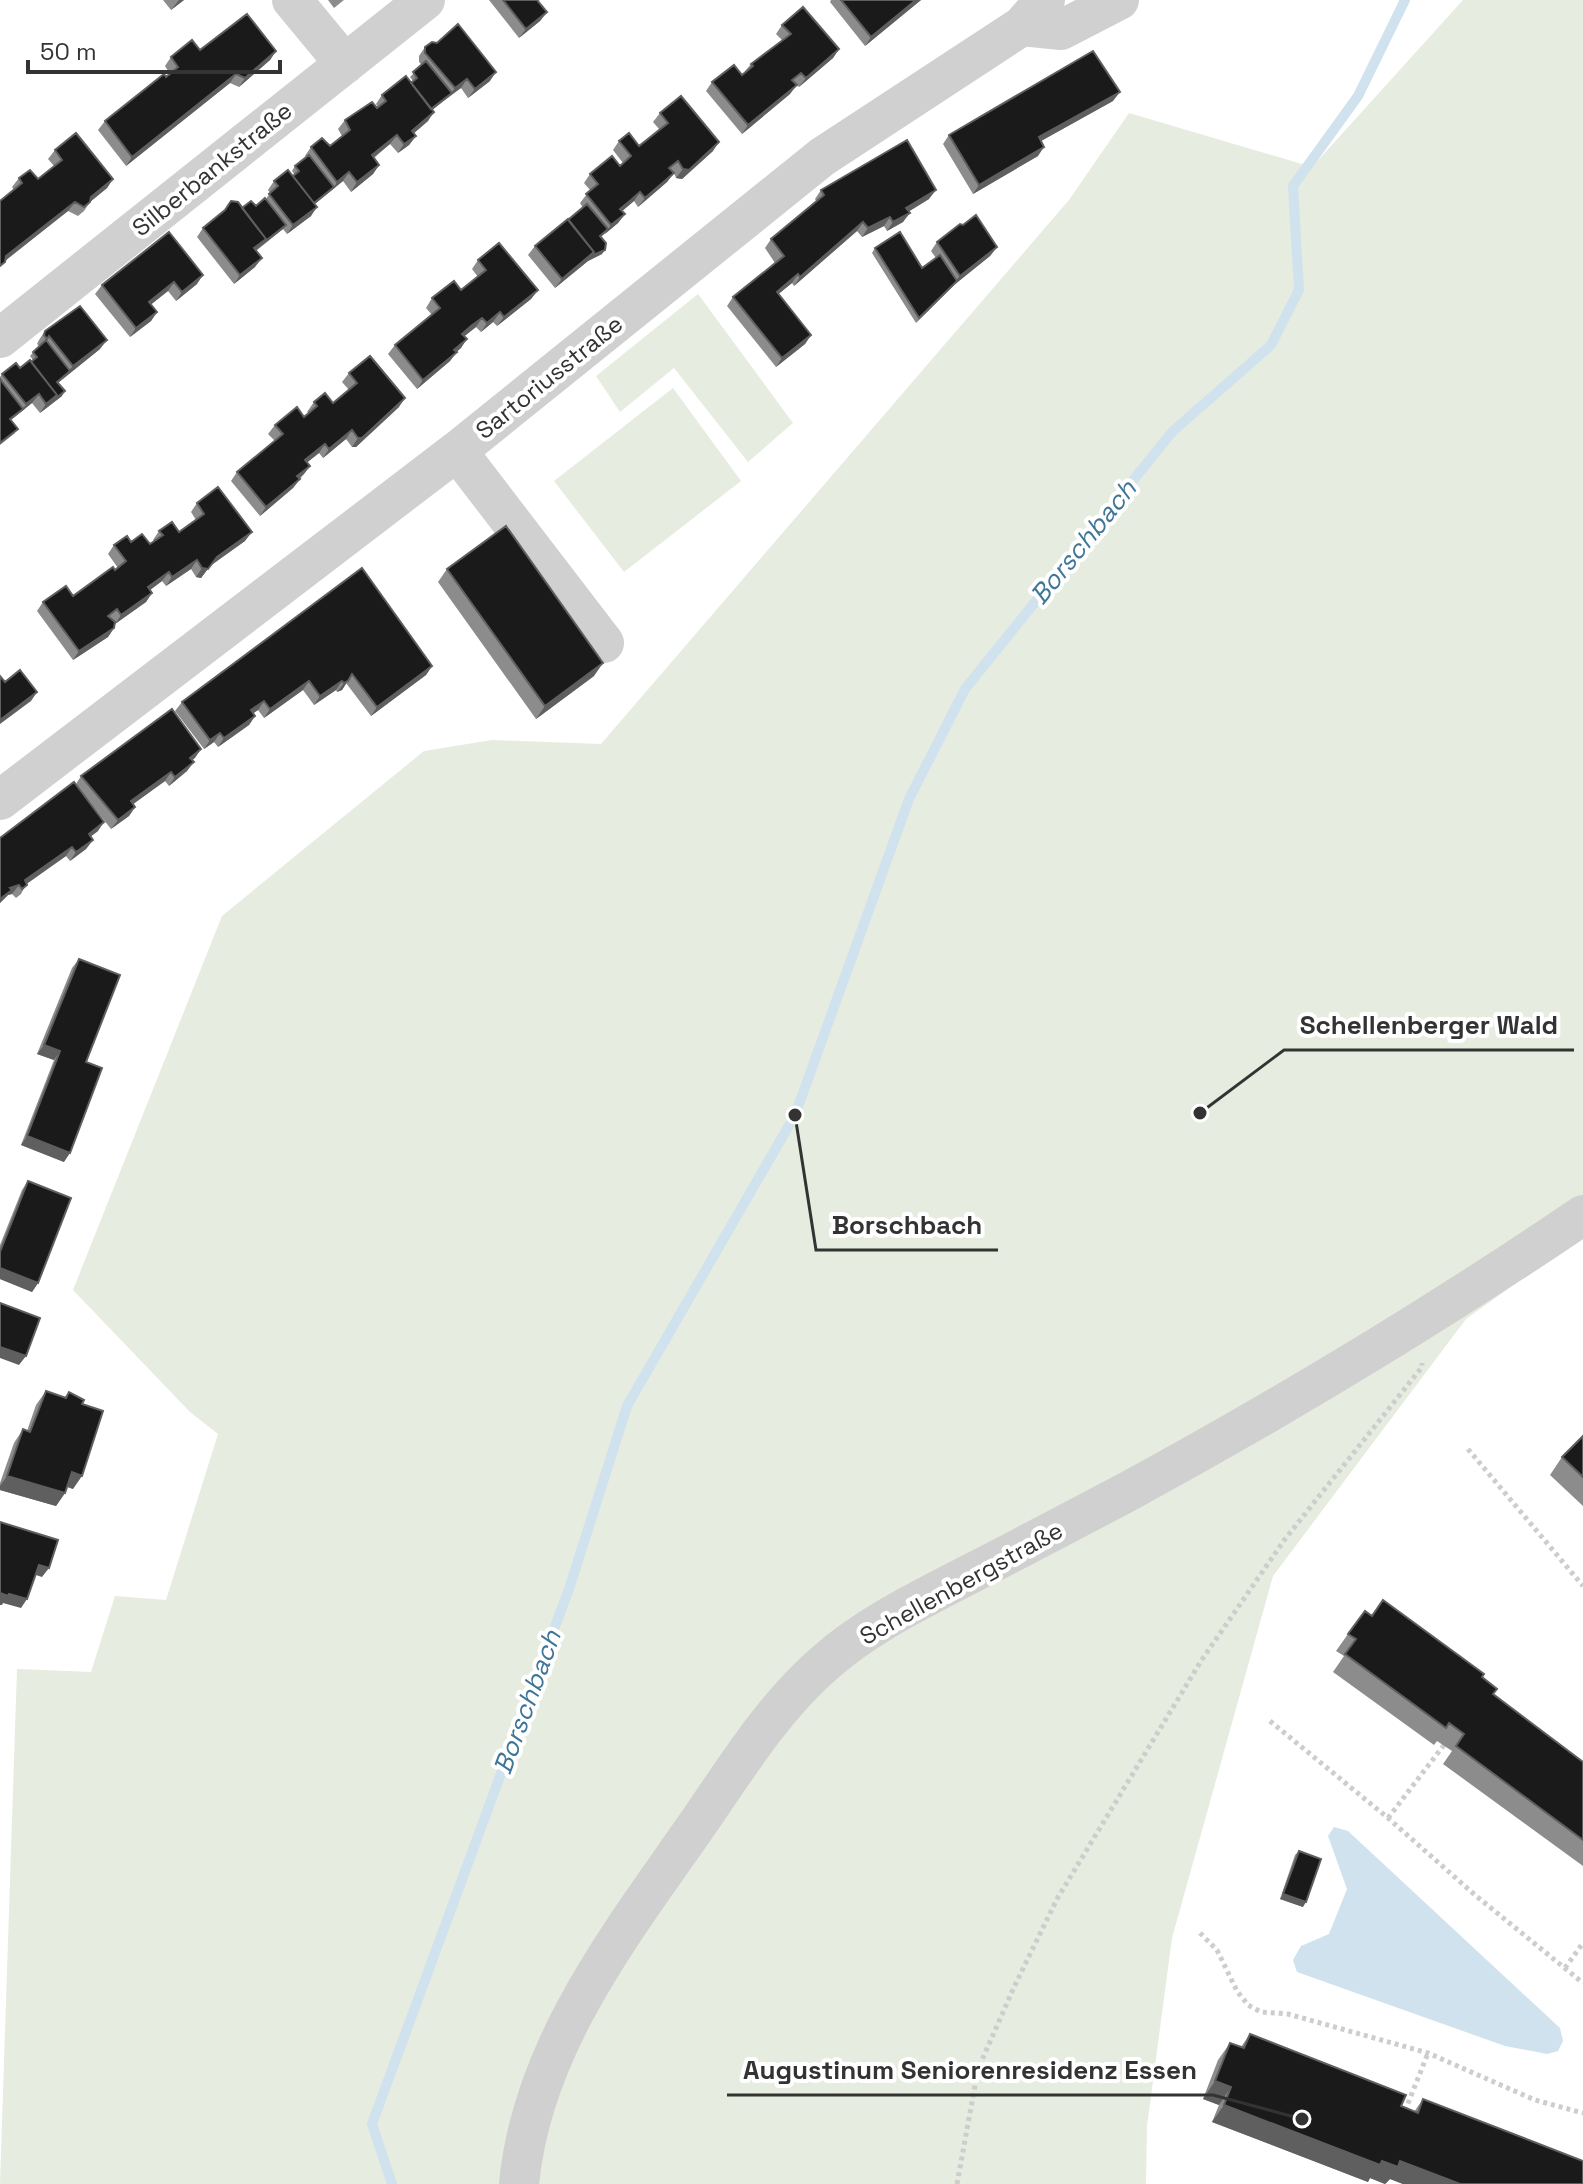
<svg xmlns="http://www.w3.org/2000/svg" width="1583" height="2184" viewBox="0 0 1583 2184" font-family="'Space Grotesk',sans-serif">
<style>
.green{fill:#e6ecdf}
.water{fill:#cfe2ee}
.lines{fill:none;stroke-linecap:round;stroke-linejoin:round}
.stream{stroke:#cfe2ee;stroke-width:10}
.path{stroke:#cdcdcd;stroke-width:5;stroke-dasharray:4 4;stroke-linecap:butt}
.minor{stroke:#d0d0d0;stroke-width:40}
.wall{fill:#8c8c8c}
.shaded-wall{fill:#5f5f5f}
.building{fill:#1a1a1a;stroke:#5f5f5f;stroke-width:2}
.labels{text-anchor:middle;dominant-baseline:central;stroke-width:8;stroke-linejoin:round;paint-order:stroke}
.street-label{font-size:24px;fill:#333;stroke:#fff}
.water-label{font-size:26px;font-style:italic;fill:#3f7597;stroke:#fff}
.leader{fill:none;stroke:#333;stroke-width:3}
.callout-dot{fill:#333;stroke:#fff;stroke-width:3}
.callout-label{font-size:26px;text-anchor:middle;font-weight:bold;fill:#333;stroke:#fff;stroke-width:8;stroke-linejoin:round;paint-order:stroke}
</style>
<rect width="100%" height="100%" fill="#fff"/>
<path class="green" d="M1463,0H1583V1235L1466,1319L1273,1576L1172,1938L1147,2126L1146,2184H0L17,1669L91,1672L115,1596L166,1600L218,1434L190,1412L73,1290L222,916L424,751L492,740L601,744L1069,200L1129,113L1312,167Z
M698,294L793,423L748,462L674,368L620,412L596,376Z
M673,388L741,481L624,572L554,481Z"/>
<path class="water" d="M1334,1827L1348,1831L1560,2028L1563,2041L1558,2051L1547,2054L1505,2046L1297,1972L1293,1960L1301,1946L1329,1934L1347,1889L1328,1836Z"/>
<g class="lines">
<path class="stream" d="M392,2184L372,2124L570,1586L627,1406L795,1115L909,799L965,689L1172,432L1271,345L1299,290L1293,186L1358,96L1405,0"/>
<path class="path" d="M1468,1449L1583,1586
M1270,1721L1388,1818L1475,1895L1583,1983
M1388,1818L1444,1745
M1200,1933L1217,1950L1237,1991L1248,2005L1261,2012L1288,2014L1428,2053L1535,2100L1583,2113
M1565,1968L1583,1943
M1405,2111L1428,2053
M957,2184L978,2069L1015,1985L1057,1899L1201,1661L1285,1539L1422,1367V1363"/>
<path class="minor" d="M292,0L345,64
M1022,26L1061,30L1119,0
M0,338L425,0
M457,451L604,643
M0,800L457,451L822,157L1022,26L1045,0
M519,2184C532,2045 624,1930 701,1819C738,1765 776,1704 827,1661C868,1625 920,1600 968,1575C1021,1548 1074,1520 1127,1492C1283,1407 1436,1315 1583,1215"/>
</g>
<path class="wall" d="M163,0H184L171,10Z
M328,0H344L334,8Z
M489,0H540L538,1L547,12L540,21L519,38Z
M831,0H921L865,46L830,2Z
M782,25L839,49L833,58L799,87L794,82L790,94L742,134L706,91L712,82L742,75L751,64L782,40L776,34Z
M425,47L490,81L468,98L461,88L432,110L428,121L414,133L416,136L409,145L398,153L390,144L374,158L379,165L373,174L351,192L343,181L315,204L311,216L287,234L283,229L256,251L255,267L234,284L197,237L203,228L242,208L256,206L266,199L270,193L268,190L274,181L295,175L292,171L295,166L306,157L305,156L311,147L330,146L342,136L338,129L345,120L377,108L378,107L376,104L382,95L411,83L413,81L410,77L422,65L419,62V56Z
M200,50L276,51L270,60L239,87L230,83L126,166L98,130L105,121L170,74L165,66L171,57Z
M1113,101L1041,141L1038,156L973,194L943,144L949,135Z
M660,113L713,151L682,179L676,178L674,173L667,182L638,207L634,201L622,211L625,214L618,223L601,237L602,254L588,261L555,288L528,255L535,246L583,208L580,203L590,190L584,183L590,174L620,166L623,163L613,150L619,141L639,146L659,129L653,122Z
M55,150L113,179L107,188L90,202L84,211L78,216L68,211L5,260L14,190L12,187L19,178L38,179L54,166L48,159Z
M821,190L929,199L909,211L903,222L887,231L884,226L862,237L857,231L794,286L792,283L778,294L811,335L805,344L776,367L727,306L733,297L775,263L765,248L771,239L816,201L815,199Z
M169,232L197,284L176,301L168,291L151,304L157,312L151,321L130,337L95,294L102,285Z
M937,242L997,247L990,256L954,285L916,323L872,253L875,248L922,268L936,258L931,251Z
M478,260L538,290L531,299L497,326L493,322L481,332L476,327L464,336L461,348L456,352L450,361L417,389L388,354L395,345L432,315L426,308L432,298L461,290L478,277L472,269Z
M45,331L100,349L58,383L62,396L40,413L32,403L11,420L15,433L0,445V377L2,374L20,368L33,360L30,356L39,346L37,344L39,340Z
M349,373L399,407L356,447H352L346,439L323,458L319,453L307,462L310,466L293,488L260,516L231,481L237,472L275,441L268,434L275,425L304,417L309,413L307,412L314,402L333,403L349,390L342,382Z
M197,503L245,541L210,566L201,578L196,577L191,569L166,586L162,581L150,590L152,593L146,602L115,624L114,628L108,637L73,660L37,611L43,602L73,596L118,568L108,554L114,545L131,542L150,544L154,541L153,540L159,531L179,532L196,520L191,512Z
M362,568L432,666L426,675L371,716L346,683L342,690L337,692L336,690L314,705L303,690L264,718L258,710L253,713L255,716L249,725L218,747L214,742L204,749L175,711L182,702Z
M447,569L594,676L536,719L438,582Z
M201,749L192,760L187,771L169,786L165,781L133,804L135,807L129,816L111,829L88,800L98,831L90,837L93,840L86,849L70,861L66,856L27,883L21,894L16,898L12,894L8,895L0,903V838L76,784L81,776Z
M79,959L64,1162L21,1145L54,1060L37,1054L72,968Z
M28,1181L38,1283L32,1292L0,1279V1245L22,1190Z
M46,1391L65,1397L69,1392L82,1404L73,1489L67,1487L65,1493L56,1506L0,1490V1483L14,1443L23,1429L27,1431L36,1405Z
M1583,1436V1506L1550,1475L1562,1457Z
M1372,1616L1482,1677L1493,1695L1583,1762V1866L1443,1764L1452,1751L1437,1741L1434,1745L1333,1672L1344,1656L1336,1651L1348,1634Z
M1299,1851L1303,1907L1280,1899L1295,1855Z
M1250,2034L1414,2112L1423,2099L1583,2184H1403L1390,2179L1385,2184L1370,2178L1368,2182L1212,2122L1219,2105L1203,2099L1218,2060L1230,2043L1241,2047Z"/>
<path class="shaded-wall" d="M179,0H184L171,10Z
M916,0H921L865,46L871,37Z
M547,12L540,21L519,38L526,29Z
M839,49L833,58L799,87L806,78Z
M276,51L270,60L239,87L245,78Z
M496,72L490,81L468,98L475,89Z
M236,74L230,83L126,166L132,157Z
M467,79L461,88L448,97L455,88Z
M797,85L790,94L742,134L748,125Z
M1120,92L1113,101L1032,146L1039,137Z
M452,93L448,97L425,116L428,111Z
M434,112L428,121L406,140L412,131Z
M397,135L390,144L365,164L372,155Z
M416,136L409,145L398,153L404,144Z
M719,142L713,151L682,179L676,178L683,169Z
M1044,147L1038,156L973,194L979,185Z
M379,165L373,174L351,192L357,182Z
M349,172L343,181L307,210L310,206L334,187L337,182Z
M674,173L667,182L638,207L645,198Z
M113,179L107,188L85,206L91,197Z
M936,190L929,199L900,217L906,208Z
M640,192L634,201L614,218L620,209Z
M75,202L68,211L0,265L6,256Z
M317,207L311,216L287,234L293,225Z
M910,213L903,222L887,231L893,222Z
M625,214L618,223L605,234L611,225Z
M890,217L884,226L862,237L868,228Z
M863,222L857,231L794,286L800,277Z
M286,225L283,229L247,257L254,248Z
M997,247L990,256L954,285L916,323L960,276Z
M605,250L602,254L588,261L555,288L562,279L594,252Z
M262,258L255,267L234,284L240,275Z
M798,274L792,283L770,301L777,292Z
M203,275L197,284L176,301L182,292Z
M174,282L168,291L143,311L149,302Z
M538,290L531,299L497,326L504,317Z
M157,312L151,321L130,337L136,328Z
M500,312L493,322L481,332L487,323Z
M482,318L476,327L456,343L462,334Z
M811,335L805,344L776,367L782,358Z
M467,339L461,348L448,359L454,350Z
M107,340L100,349L54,386L73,366Z
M457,352L450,361L417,389L423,380Z
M65,391L62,396L40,413L46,404L57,395Z
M39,394L32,403L7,423L10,419Z
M405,398L399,407L356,447H352L358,438Z
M352,430L346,439L323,458L329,449Z
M325,444L319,453L299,469L305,460Z
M310,466L304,474L291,485L297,476Z
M300,479L293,488L260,516L266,507Z
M252,532L245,541L210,566L201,578L196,577L202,568Z
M197,560L191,569L166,586L172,577Z
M169,572L162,581L142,596L148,587Z
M152,593L146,602L115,624L121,615Z
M114,628L108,637L73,660L79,651Z
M603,663L594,676L536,719L545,706Z
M432,666L426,675L371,716L377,707Z
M309,681L303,690L264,718L270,709Z
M342,681L336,690L314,705L320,696Z
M348,681L342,690L337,692L344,683Z
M37,692L31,701L0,724V720Z
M264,701L258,710L245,719L251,710Z
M255,716L249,725L218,747L224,738Z
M220,733L214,742L204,749L210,740Z
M201,749L195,758L184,767L190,758Z
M194,762L187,771L169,786L175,777Z
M171,772L165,781L125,810L131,801Z
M135,807L129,816L111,829L118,820Z
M104,822L98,831L82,843L89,834Z
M93,840L86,849L70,861L76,852Z
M72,847L66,856L21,888L25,880Z
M19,885L12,894L8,895L0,903V899L10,888Z
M44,1045L60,1051L54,1060L37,1054Z
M27,1136L70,1153L64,1162L21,1145Z
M0,1268L38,1283L32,1292L0,1279Z
M0,1347L26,1356L19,1365L0,1358Z
M72,1472L82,1476L73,1489L63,1485Z
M7,1476L65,1493L56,1506L0,1490V1486Z
M39,1565L49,1568L42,1577L33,1574Z
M0,1593L9,1594L27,1599L21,1608L3,1603L2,1605H0Z
M1283,1894L1306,1902L1303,1907L1280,1899Z
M1215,2081L1231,2087L1219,2105L1203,2099Z
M1224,2105L1382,2161H1400L1460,2184H1403L1390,2179L1385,2184L1370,2178L1368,2182L1212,2122Z"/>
<path class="building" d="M503,0H537L547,12L526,29Z
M841,0H916L871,37Z
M803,7L839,49L806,78L801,73L792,80L797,85L748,125L712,82L734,65L742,75L753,66L751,64L791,34L782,25Z
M247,14L276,51L245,78L236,74L132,157L105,121L164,74L166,77L178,67L171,57L192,40L200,50Z
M458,24L496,72L475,89L467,79L455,88L425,53V47L432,42L437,43Z
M1093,51L1120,92L1039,137L1044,147L979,185L949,135Z
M426,61L452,93L431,109L411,83L417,78L413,72Z
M406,76L434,112L412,131L416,136L404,144L397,135L372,155L379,165L357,182L349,172L337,182L311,147L322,138L330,146L350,130L345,120L372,102L377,108L386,101L382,95Z
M681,96L719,142L689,170L683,169L678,161L669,168L674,173L645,198L640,192L631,200L620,209L625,214L611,225L586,194L598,184L590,174L612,156L620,166L631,156L619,141L629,133L639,146L668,123L660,113Z
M76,133L113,179L91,197L90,202L84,207L75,202L6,256L5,262L0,266V201L22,183L19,178L30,170L38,179L62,160L55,150Z
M907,140L936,190L906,208L910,213L893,222L890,217L868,228L863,222L800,277L798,274L777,292L811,335L782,358L733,297L784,256L771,239L824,195L821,190Z
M309,155L334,187L314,203L293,176L299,171L295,166Z
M288,170L317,207L293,225L269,194L278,186L274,181Z
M265,198L286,225L263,243L266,239L242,208L251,201L256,206Z
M231,201L238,202L266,239L254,248L262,258L240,275L203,228L225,210Z
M587,204L608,229L600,236L606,243L605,250L591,256L594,252L568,220Z
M976,215L997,247L960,276L937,242L960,224L963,225Z
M568,219L594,252L562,279L535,246Z
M169,232L203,275L182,292L174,282L149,302L157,312L136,328L102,285Z
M900,232L922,268L940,255L957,281L919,318L875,248Z
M499,243L538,290L504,317L500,312L487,323L482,318L471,326L462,334L467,339L454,350L457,352L423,380L395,345L440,308L432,298L454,281L461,290L486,270L478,260Z
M80,306L107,340L73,366L49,336L47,339L44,335L45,331Z
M46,340L70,371L57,382L65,391L54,400L57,395L31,362L37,357L33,352Z
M370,356L405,398L362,438H358L352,430L329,449L325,444L305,460L310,466L297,476L300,479L266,507L237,472L283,434L275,425L297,407L304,417L317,406L314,402L325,393L333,403L357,383L349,373Z
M30,360L57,395L46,404L39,394L26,404L2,374L16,363L20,368Z
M0,379L23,409L10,419L18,429L0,443Z
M218,487L252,532L217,557L208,569L202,568L197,560L172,577L169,572L148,587L152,593L121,615L117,609L108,616L115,622L114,628L79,651L43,602L66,586L73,596L113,567L115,570L126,561L114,545L127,536L131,542L142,534L150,544L163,535L159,531L172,522L179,532L204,514L197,503Z
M506,526L603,663L545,706L447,569Z
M362,568L432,666L377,707L352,674L348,681L344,683L342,681L320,696L309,681L270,709L264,701L251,710L255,716L224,738L220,733L210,740L182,702Z
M20,670L37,692L0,720V676L5,682Z
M172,709L201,749L190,758L194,762L175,777L171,772L131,801L135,807L118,820L81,776Z
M74,782L104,822L89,834L93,840L76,852L72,847L25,880L27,885L22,889L19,885L10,888L12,890L0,899V838Z
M79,959L120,975L86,1062L102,1068L70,1153L27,1136L60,1051L44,1045Z
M28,1181L71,1198L38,1283L0,1268V1252Z
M0,1303L40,1318L26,1356L0,1347Z
M46,1391L66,1398L69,1392L84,1400L82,1404L103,1411L82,1476L72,1472L65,1493L7,1476L23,1429L30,1432Z
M1583,1436V1477L1562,1457Z
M0,1522L58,1540L49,1568L39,1565L27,1599L9,1594L8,1596L0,1593Z
M1383,1600L1484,1674L1482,1677L1497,1689L1493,1694L1583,1762V1840L1456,1746L1464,1734L1449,1723L1446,1728L1345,1654L1356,1639L1348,1634L1365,1611L1372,1616Z
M1299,1851L1321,1859L1306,1902L1283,1894Z
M1250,2034L1406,2095L1401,2106L1418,2113L1423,2099L1583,2161V2184H1460L1400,2161L1398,2167L1382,2161L1380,2165L1224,2105L1231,2087L1215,2081L1230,2043L1244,2048Z"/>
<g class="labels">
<g class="street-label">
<text transform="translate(212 169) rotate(-39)">Silberbankstraße</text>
<text transform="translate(549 377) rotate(-39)">Sartoriusstraße</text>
<text transform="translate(961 1583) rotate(-29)">Schellenbergstraße</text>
</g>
<g class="water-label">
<text transform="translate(1083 542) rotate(-51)">Borschbach</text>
<text transform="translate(527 1702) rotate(-70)">Borschbach</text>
</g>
</g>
<path class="leader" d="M1200 1113L1284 1050H1574M795 1115L816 1250H998M1302 2119L1213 2095H727"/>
<g class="callout-dot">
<circle cx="1200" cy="1113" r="8"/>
<circle cx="795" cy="1115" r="8"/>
<circle cx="1302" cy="2119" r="8"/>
</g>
<g class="callout-label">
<text x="1429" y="1034">Schellenberger Wald</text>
<text x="907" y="1234">Borschbach</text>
<text x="970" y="2079">Augustinum Seniorenresidenz Essen</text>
</g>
<path d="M28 60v12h252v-12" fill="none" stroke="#333333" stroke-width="4"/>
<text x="40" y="60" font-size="24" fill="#333333" stroke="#ffffff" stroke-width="6" paint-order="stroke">50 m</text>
</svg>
